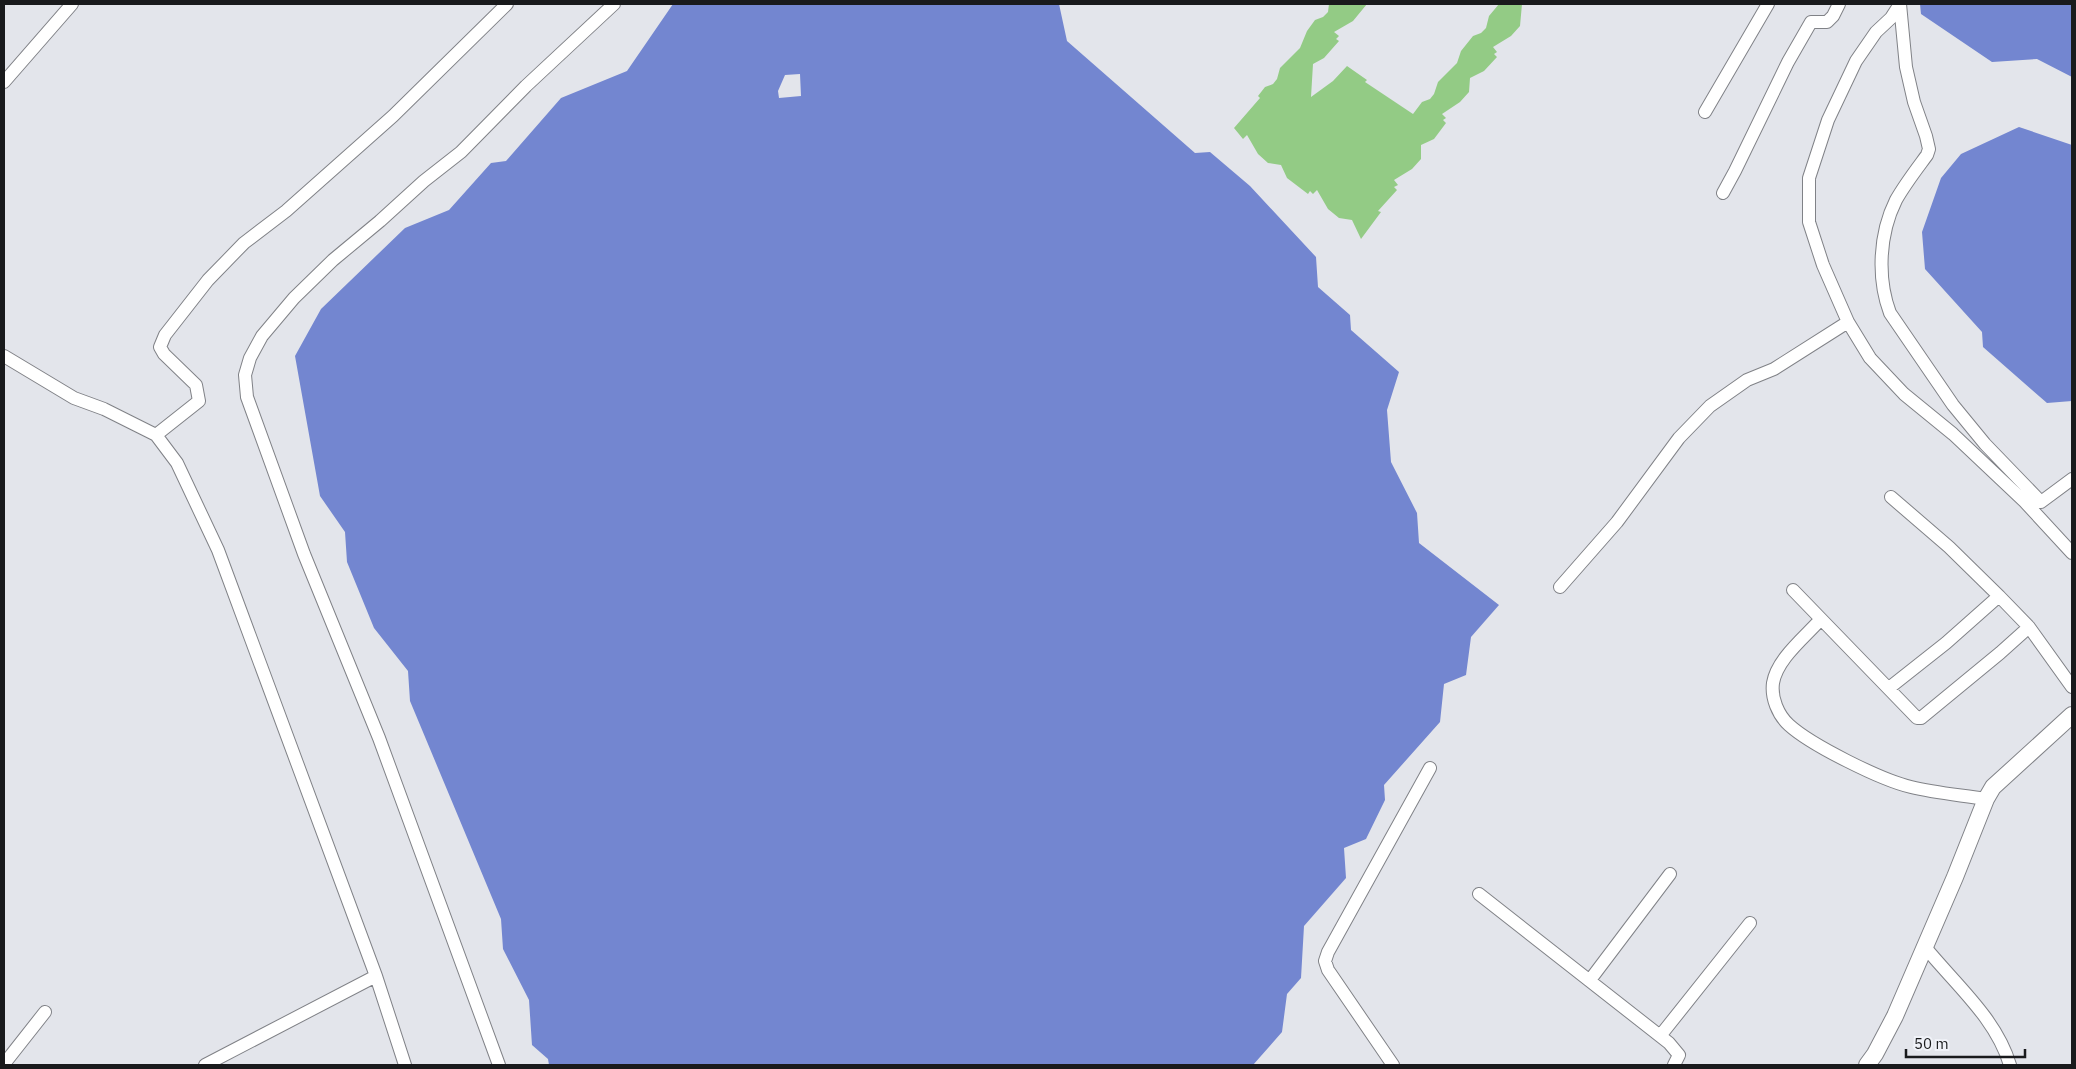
<svg xmlns="http://www.w3.org/2000/svg" width="2076" height="1069" viewBox="0 0 2076 1069" font-family="'IBM Plex Sans',sans-serif">
<style>
.water{fill:#7386d0;fill-rule:evenodd}
.building{fill:#93cb85}
.lines{fill:none;stroke-linecap:round;stroke-linejoin:round}
.minor-casing{stroke:#808287;stroke-width:14}
.tertiary-casing{stroke:#808287;stroke-width:18}
.minor{stroke:#fff;stroke-width:12}
.tertiary{stroke:#fff;stroke-width:16}
</style>
<rect width="100%" height="100%" fill="#e3e5eb"/>
<path class="water" d="M673,4H1059L1067,41L1195,153L1210,152L1250,186L1316,257L1318,287L1350,315L1351,330L1399,372L1387,410L1391,462L1417,513L1419,543L1499,605L1471,637L1466,675L1444,684L1440,722L1384,785L1385,800L1366,839L1344,848L1346,878L1304,926L1301,978L1287,994L1282,1032L1253,1065H549L548,1059L532,1045L529,1000L503,949L501,919L410,701L408,671L374,628L347,562L345,532L320,496L295,356L321,309L405,228L449,210L491,163L506,161L561,98L627,71ZM800,74L801,96L779,98L778,91L785,75Z
M1920,4H2072V77L2037,59L1992,62L1921,14Z
M2019,127L2072,145V401L2047,403L1983,347L1982,332L1925,269L1922,232L1941,178L1961,154Z"/>
<path class="building" d="M1329,4H1367L1353,21L1334,32L1339,36L1336,39L1339,41L1324,58L1313,64L1311,97L1333,81L1347,66L1367,80L1365,82L1413,114L1422,102L1430,99L1434,94L1438,82L1457,63L1461,51L1473,36L1481,33L1486,28L1489,16L1499,4H1522L1520,26L1511,36L1493,47L1497,52L1494,54L1497,57L1484,71L1470,78L1469,92L1460,102L1442,114L1446,118L1443,120L1446,123L1434,139L1421,145V159L1412,169L1394,180L1398,185L1394,187L1397,190L1378,211L1381,212L1361,239L1352,220L1339,218L1328,209L1317,190L1313,194L1310,191L1308,194L1287,178L1281,165L1268,163L1258,154L1247,135L1243,139L1234,128L1260,98L1258,96L1265,87L1273,84L1277,79L1280,68L1300,48L1307,31L1315,20L1323,17L1328,12Z"/>
<g class="lines">
<defs>
<path id="minor" d="M1900,4L1891,18L1876,32L1856,61L1828,120L1809,178V222L1823,265L1848,322L1870,358L1904,394L1953,434L2025,502L2072,553
M1900,4L1906,67L1914,102L1926,136L1929,149L1927,155C1916,170 1905,184 1896,200C1879,234 1877,278 1890,313L1953,405L1985,444L2041,502
M4,82L72,4
M1705,112L1768,4
M1723,193L1735,171L1788,62L1811,22H1827L1833,16L1839,4
M4,356L74,398L104,409L156,435
M1891,497L1949,547L1999,596L2029,627L2072,687
M2032,502H2041L2072,479
M1560,587L1617,522L1679,438L1710,406L1747,380L1774,369L1848,322
M1793,590L1917,718H1921L2000,653L2029,627
M1820,620C1804,638 1777,659 1773,683C1771,698 1778,715 1789,725C1811,745 1881,780 1911,787C1935,793 1961,795 1986,799
M1889,688L1946,643L1999,596
M1479,894L1669,1043L1679,1055L1674,1065
M1925,947C1955,984 1996,1018 2010,1065
M1590,980L1670,874
M1660,1036L1750,923
M4,1064L45,1012
M205,1065L376,976
M405,1065L376,976L218,550L177,463L156,435L199,401L196,385L164,354L160,347L165,335L208,280L244,243L286,211L393,116L507,4
M499,1065L379,738L304,554L247,397L245,375L250,358L262,336L294,298L333,260L380,221L424,181L461,152L526,86L614,4
M1393,1065L1328,970L1325,961L1328,952L1430,768"/>
<path id="tertiary" d="M1867,1065L1875,1054L1895,1016L1955,877L1986,799L1993,787L2072,715"/>
</defs>
<use href="#minor" class="minor-casing"/>
<use href="#tertiary" class="tertiary-casing"/>
<use href="#minor" class="minor"/>
<use href="#tertiary" class="tertiary"/>
</g>
<rect width="2076" height="1069" fill="none" stroke="#191a1c" stroke-width="10"/>
<path d="M1906 1049v8h119v-8" fill="none" stroke="#191a1c" stroke-width="2.5"/>
<text x="1914" y="1049" font-size="15" fill="#191a1c" stroke="#f0f2f8" stroke-width="4" paint-order="stroke">50 m</text>
</svg>
